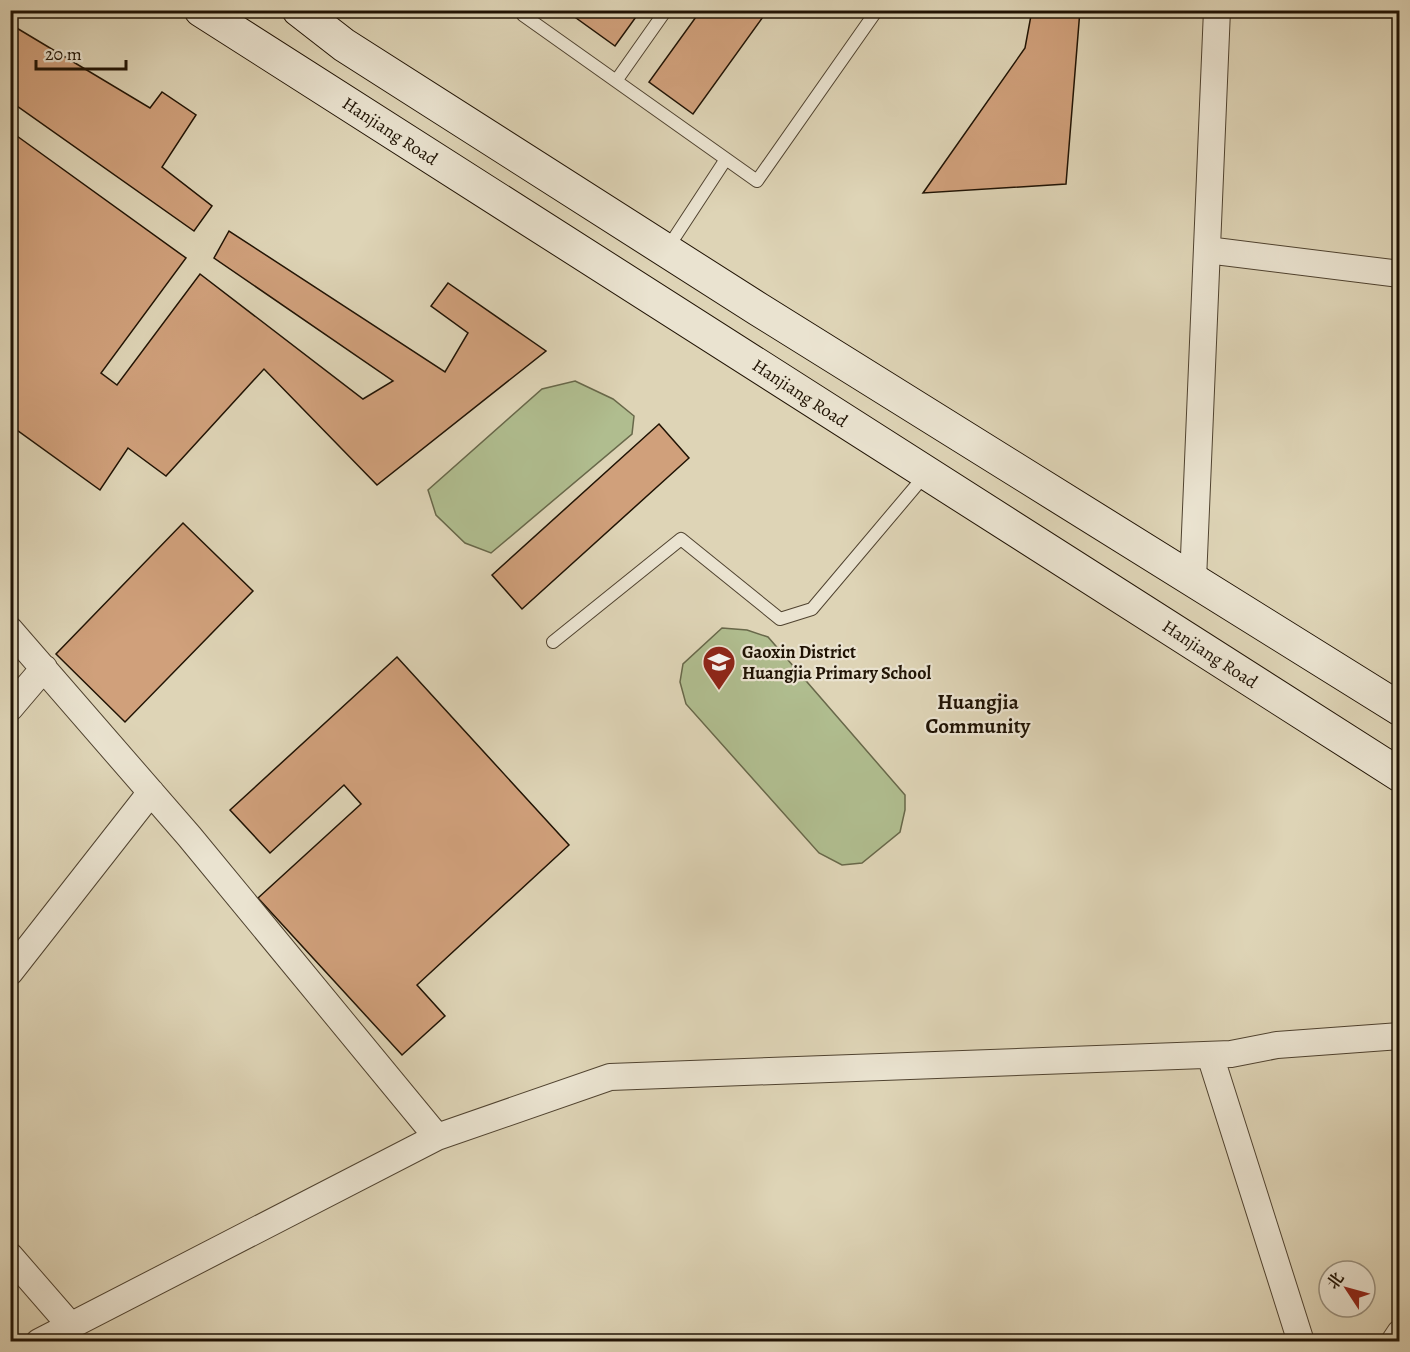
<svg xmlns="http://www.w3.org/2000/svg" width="1410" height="1352" viewBox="0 0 1410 1352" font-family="Alegreya,'Noto Serif SC',serif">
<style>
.green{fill:#b0bd8f;stroke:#68684a;stroke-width:1.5}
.building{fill:#d0a07b;stroke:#201304;stroke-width:1.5}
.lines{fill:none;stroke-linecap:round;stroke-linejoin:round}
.service-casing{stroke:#504330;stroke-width:14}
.minor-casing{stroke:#504330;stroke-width:28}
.secondary-casing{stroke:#201304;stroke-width:35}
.service{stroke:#eae3d0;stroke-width:12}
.minor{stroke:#eae3d0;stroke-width:26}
.secondary{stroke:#eae3d0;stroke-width:33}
.labels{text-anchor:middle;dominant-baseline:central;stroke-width:4.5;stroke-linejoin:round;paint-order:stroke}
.street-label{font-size:18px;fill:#201304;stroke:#eae3d0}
.poi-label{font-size:18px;font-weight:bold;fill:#201304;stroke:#eae3d0;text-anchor:start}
.quarter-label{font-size:21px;font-weight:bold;fill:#201304;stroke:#eae3d0}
</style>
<rect width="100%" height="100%" fill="#ded4b6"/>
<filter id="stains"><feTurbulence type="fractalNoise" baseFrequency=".00333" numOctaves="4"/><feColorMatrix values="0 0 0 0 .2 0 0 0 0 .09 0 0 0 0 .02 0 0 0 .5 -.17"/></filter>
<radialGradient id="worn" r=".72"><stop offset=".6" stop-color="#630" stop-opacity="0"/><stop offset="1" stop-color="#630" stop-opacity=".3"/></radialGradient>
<path class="green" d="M575,381L613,399L634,416L632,434L491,553L465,543L436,515L428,490L542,389Z
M722,628L747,630L768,637L905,795V810L900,832L862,863L842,865L819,853L686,704L680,682L683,664Z"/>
<path class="building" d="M565,10H641L615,46Z
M701,10H768L693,114L649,82Z
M1032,10H1080L1066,184L923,193L1025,48Z
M10,24L150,108L162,92L196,115L162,167L212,206L194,231L10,101Z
M10,131L186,258L101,373L117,385L200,274L363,399L393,381L214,258L229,231L445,372L468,333L431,306L448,283L546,351L377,485L264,369L166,476L128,448L100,490L10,425Z
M659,424L689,458L522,609L492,575Z
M183,523L253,591L125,722L56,654Z
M397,657L569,845L417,985L445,1016L402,1055L258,898L361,804L344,785L270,853L230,810Z"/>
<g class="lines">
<defs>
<path id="service" d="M526,10L523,15L726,159
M616,81L666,10
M667,249L726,159L757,181L877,10
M553,642L681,539L780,619L812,609L926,474"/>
<path id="minor" d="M1207,250L1400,274
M1193,580L1217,10
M10,630L189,836L437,1137
M10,708L44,668
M10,972L151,792
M1210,1055L1301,1342
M10,1256L70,1325
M39,1342L437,1137L610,1077L1231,1054L1277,1045L1400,1036
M1394,1342L1400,1333"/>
<path id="secondary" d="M201,10L1400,775
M299,10L344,45L758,309L1400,709"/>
</defs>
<use href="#service" class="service-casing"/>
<use href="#minor" class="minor-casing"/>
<use href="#secondary" class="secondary-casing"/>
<use href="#service" class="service"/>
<use href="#minor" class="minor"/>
<use href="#secondary" class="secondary"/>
</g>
<defs>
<symbol id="school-pin" viewBox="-11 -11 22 30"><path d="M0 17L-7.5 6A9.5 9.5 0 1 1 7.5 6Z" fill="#8f2418" stroke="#eae3d0"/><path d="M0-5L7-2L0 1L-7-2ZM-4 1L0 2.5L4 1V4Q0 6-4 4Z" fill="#fff"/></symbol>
</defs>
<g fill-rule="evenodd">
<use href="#school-pin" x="700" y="643" width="38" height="52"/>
</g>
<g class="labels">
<g class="street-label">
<text transform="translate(390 131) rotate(33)">Hanjiang Road</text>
<text transform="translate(800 393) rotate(33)">Hanjiang Road</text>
<text transform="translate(1210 654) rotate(33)">Hanjiang Road</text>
</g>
<g class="poi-label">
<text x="742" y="652">Gaoxin District<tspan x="742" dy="21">Huangjia Primary School</tspan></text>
</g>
<g class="quarter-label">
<text x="978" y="702">Huangjia<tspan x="978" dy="24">Community</tspan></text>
</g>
</g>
<rect width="1410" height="1352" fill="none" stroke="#ded4b6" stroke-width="36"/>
<rect x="12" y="12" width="1386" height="1328" fill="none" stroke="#201304" stroke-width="3"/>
<rect x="18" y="18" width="1374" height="1316" fill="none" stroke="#201304" stroke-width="1.5"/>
<g transform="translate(1347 1289) rotate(306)"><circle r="28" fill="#eae3d0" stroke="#99907e" stroke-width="1.5"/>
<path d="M0-4.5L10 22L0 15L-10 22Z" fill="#8f2418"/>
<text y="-9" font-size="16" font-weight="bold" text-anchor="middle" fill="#201304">北</text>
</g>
<path d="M36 60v9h90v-9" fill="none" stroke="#201304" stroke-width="3"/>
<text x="45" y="60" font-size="18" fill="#201304" stroke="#eae3d0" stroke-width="4.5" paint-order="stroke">20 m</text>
<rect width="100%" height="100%" filter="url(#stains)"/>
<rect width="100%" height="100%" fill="url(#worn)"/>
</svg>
